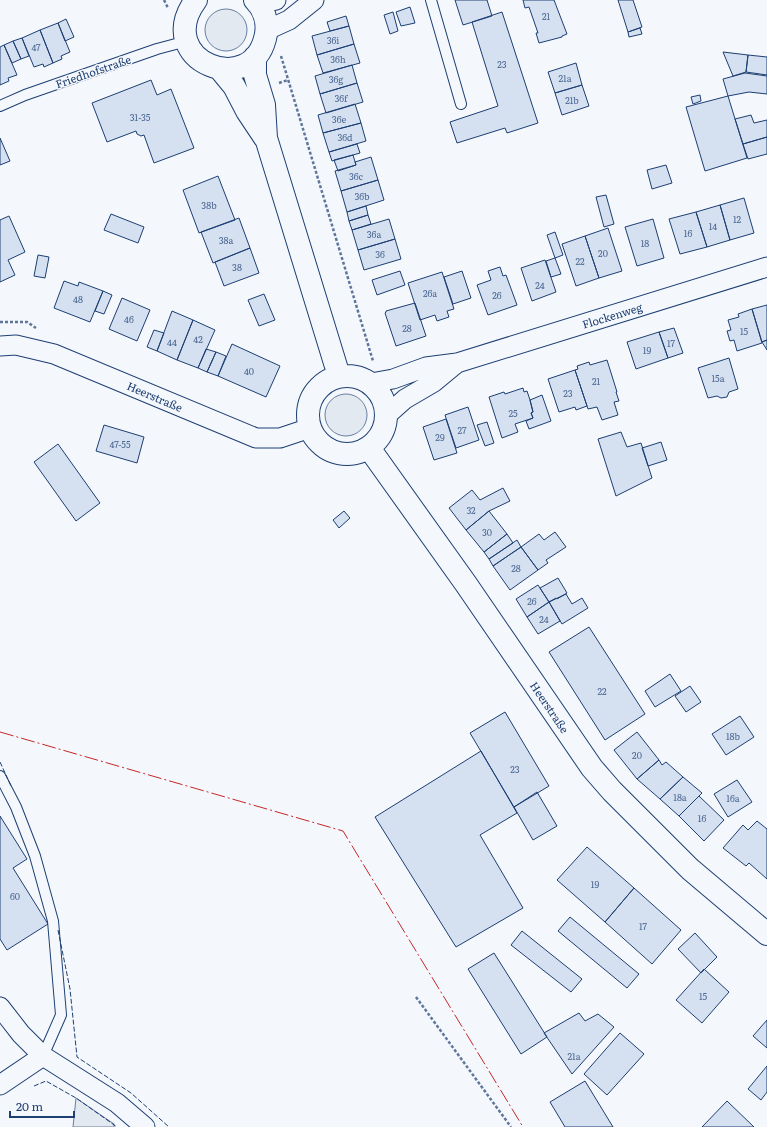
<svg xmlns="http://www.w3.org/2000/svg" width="767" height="1127" viewBox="0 0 767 1127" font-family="Literata,serif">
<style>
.green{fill:#e3e9f0;stroke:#687fa3}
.building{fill:#d5e0f0;stroke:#1d3f73}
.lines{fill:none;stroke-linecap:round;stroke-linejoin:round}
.service-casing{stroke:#1d3f73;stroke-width:12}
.minor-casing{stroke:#1d3f73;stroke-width:21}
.tertiary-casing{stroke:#1d3f73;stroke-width:24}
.path{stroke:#5e769c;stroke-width:2.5;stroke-dasharray:3 2;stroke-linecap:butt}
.service{stroke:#f4f7fb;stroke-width:10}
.minor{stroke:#f4f7fb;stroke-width:19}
.tertiary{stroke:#f4f7fb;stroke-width:22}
.fence{stroke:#1d3f73;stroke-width:1;stroke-dasharray:5 2;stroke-linecap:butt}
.power{stroke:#c62828;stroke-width:1;stroke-dasharray:14 3 2 3;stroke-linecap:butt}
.labels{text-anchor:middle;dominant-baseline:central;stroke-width:3;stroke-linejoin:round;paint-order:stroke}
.number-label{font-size:9px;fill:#4b6792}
.street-label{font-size:11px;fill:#1d3f73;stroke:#f4f7fb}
</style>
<rect width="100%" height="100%" fill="#f4f7fb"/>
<path class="green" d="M205 30a21 21 0 1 1 42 0a21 21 0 1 1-42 0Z
M325 415a21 21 0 1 1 42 0a21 21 0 1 1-42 0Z
M76,1098L114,1124V1127H73Z"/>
<path class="building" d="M455,0H487L492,16L463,25Z
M523,0H554L567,34L562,36V37L539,43L536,33H538L529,7L525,8Z
M618,0H633L642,27L628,32Z
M410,7L415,23L401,26L396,12Z
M393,12L398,31L390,34L384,15Z
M502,12L538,123L507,133L505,128L457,143L450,122L498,106L472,22Z
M346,16L349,26L330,31L327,22Z
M66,19L74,37L65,41L58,23Z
M58,23L70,52L61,56L62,59L53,63L40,30Z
M349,26L354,44L317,55L312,36Z
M640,28L642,34L629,37L628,32Z
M40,30L53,63L44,67L43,64L34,67L22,38Z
M22,38L29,56L21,59L13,41Z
M13,41L21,59L12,63L4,45Z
M354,44L360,63L323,73L317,55Z
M4,45L17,75L8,78L9,81L0,85V47Z
M723,52L748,55L746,72L733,76Z
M748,55L767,57V75L746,72Z
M576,63L582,85L555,93L548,72Z
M352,65L357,83L320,94L315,76Z
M745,73L767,76V94L749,92L728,96L723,79Z
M151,80L157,95L171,89L194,148L154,163L144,135L141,136L137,134L136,131L107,142L92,103Z
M357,83L363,102L326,113L320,94Z
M582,85L589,106L562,115L555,93Z
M700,95L701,101L693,104L691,97Z
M728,96L747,158L705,171L686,107Z
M355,104L361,123L323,133L318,115Z
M751,115L754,123L767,120V137L743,144L735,119Z
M361,123L366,141L329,152L323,133Z
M767,137V154L748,159L743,144Z
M0,138L10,161L0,165Z
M357,144L360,153L332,161L329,152Z
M353,155L356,165L338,171L334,160Z
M371,157L378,180L341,191L335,171L356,165L355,162Z
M666,165L672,183L652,189L647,170Z
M218,176L235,220L199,233L183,190Z
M378,180L384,200L347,212L341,191Z
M606,195L614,224L604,227L596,197Z
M744,198L754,233L730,240L720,205Z
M720,205L730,240L707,247L696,212Z
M366,206L368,215L349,221L347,212Z
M696,212L707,247L680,254L669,219Z
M111,214L144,227L138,243L104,230Z
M368,215L371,224L352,230L349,221Z
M9,216L25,252L8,260L15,275L0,282V220Z
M239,218L250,248L213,263L201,232Z
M389,219L395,239L358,250L352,230Z
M653,219L664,258L637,266L625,227Z
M608,228L622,271L599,278L585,236Z
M555,232L563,255L555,258L547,235Z
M585,236L599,278L576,286L562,244Z
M395,239L401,259L364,270L358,250Z
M250,248L259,273L224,286L215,262Z
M38,255L49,257L45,278L34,276Z
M555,258L561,274L551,277L546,261Z
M545,260L556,292L532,301L521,268Z
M500,267L503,276L506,275L517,305L488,315L477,285L491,280L488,271Z
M400,271L405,285L377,295L372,280Z
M462,271L471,298L453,304L444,277Z
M442,272L454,309L447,311L449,317L437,321L435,315L420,320L408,283Z
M64,281L78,286L79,282L103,291L90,322L54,308Z
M103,291L112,295L104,314L95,311Z
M264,294L275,320L259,326L248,300Z
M122,298L150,310L137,341L109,329Z
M415,303L426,336L396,346L385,313L386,312V311Z
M767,305V340L762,342L752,309Z
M752,309L762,343L737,351L734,340L730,341L727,331L731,330L728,320L739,317L738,314Z
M172,311L193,320L177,360L157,351Z
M193,320L215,330L198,368L177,360Z
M674,328L683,353L668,358L659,332Z
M154,330L164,333L157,351L147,347Z
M659,332L668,358L636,369L627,342Z
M767,340V350L762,342Z
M232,344L280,366L266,397L218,376Z
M206,349L216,352L207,372L198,368Z
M216,352L226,356L218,376L207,372Z
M729,358L738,389L729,392L727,397L721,398L717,396L708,398L698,368Z
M607,360L617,392H616L619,401L614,402L618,415L602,420L597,407L588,409L575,370L578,369L577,366L589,362L590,365Z
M575,370L587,406L576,410L575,407L559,412L548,379Z
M523,388L524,392L527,391L530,400L533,412L531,413L533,418L515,424L518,432L502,438L489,397L504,392L505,394Z
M542,395L551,421L529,429L526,421L533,418L531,413L533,412L530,400Z
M468,407L479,440L456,448L445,415Z
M446,419L457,453L434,460L423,427Z
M487,422L494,443L485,446L477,425Z
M104,425L144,437L137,463L96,451Z
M621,432L627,447L641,443L652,478L616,496L598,439Z
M661,442L667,460L648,466L642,448Z
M58,444L100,503L76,521L34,462Z
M503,488L510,501L489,511L466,530L449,508L472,490L480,500Z
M344,511L350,518L339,528L333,520Z
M489,511L507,534L484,552L466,530Z
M555,532L566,547L546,560L548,563L538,570L521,547L539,534L544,540Z
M507,534L513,543L489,559L484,552Z
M517,540L521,547L493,566L489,559Z
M521,547L538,570L510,590L493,566Z
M558,578L567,593L557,599L556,598L549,602L540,588Z
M538,585L549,602L527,617L516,599Z
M566,594L572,604L582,598L588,608L562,624L549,602Z
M549,602L560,621L538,634L527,617Z
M589,627L645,714L605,740L549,652Z
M670,674L681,691L655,707L645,691Z
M690,686L701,702L686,712L675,696Z
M505,712L549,786L514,807L470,733Z
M740,716L754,737L726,755L712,734Z
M637,732L659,760L637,779L614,750Z
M481,751L517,813L480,835L523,908L456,947L375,817Z
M659,760L662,765L666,762L683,777L660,799L637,779Z
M683,777L702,793L679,816L660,799Z
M737,780L752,802L728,817L714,794Z
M537,792L557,826L533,840L514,807Z
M699,796L724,820L704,841L679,816Z
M0,816L27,859L13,868L48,924L7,950L0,939Z
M757,821L767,829V879L749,863L746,866L723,848L743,825L748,830Z
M587,847L634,888L605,922L557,880Z
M634,888L681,930L652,964L605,922Z
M570,917L639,974L627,988L558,931Z
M522,931L582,979L571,992L511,945Z
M695,933L717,957L701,973L678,949Z
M494,953L547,1037L521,1054L468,969Z
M704,969L729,992L702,1023L676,1000Z
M579,1013L585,1021L598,1014L614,1027L572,1074L544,1033Z
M767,1020V1048L753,1036Z
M620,1033L644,1054L607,1095L584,1074Z
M767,1066V1092L761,1100L748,1089Z
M585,1081L613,1127H565L550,1102Z
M727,1101L754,1127H702Z"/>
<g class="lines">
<defs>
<path id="service" d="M431,0L461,104
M0,106L25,95L157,49L187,41
M0,776L16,807L35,856L53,921L61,1015L43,1056"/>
<path id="minor" d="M259,4L276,0
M267,30L289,20L314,0
M0,346L16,345L54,354L256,438H280L310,428
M371,383L393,379L426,367L457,363L767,267
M387,415L405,399L434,382L457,363
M0,1007L21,1034L43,1056L117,1103L145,1127
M0,1085L43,1056"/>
<path id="tertiary" d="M196,0C151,61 254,101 266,34C268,22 264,9 255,0
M255,57V75L264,105L266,138L339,376
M220,69L234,86L247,111L265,138
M308 415a39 39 0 1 1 78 0a39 39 0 1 1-78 0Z
M369,448L466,584L592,768L612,791L690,869L767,934"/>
</defs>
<use href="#service" class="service-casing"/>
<use href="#minor" class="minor-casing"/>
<use href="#tertiary" class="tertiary-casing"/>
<path class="path" d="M164,0L168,8
M281,56L373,361
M279,83L288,80
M0,322H27L36,328
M416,997L511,1127"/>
<use href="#service" class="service"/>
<use href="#minor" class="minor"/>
<use href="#tertiary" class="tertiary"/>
<path class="fence" d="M0,762L11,786
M58,930L70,989L77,1057L131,1093L169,1127
M34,1086L46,1081L76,1098L117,1127"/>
<path class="power" d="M0,732L343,831L523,1127"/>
</g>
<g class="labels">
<g class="number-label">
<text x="546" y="16">21</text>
<text x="333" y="40">36i</text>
<text x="36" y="47">47</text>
<text x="338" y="59">36h</text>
<text x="502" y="64">23</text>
<text x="565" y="78">21a</text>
<text x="336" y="79">36g</text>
<text x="341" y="98">36f</text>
<text x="572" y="100">21b</text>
<text x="140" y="117">31-35</text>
<text x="339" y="119">36e</text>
<text x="345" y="137">36d</text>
<text x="356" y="176">36c</text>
<text x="362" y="196">36b</text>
<text x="209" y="205">38b</text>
<text x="737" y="219">12</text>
<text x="713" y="226">14</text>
<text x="688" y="233">16</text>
<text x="374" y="234">36a</text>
<text x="226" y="240">38a</text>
<text x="645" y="243">18</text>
<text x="603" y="253">20</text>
<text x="380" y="254">36</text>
<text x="580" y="261">22</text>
<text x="237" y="267">38</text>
<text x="540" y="285">24</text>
<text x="430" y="293">26a</text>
<text x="497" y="295">26</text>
<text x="78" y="299">48</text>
<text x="129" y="319">46</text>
<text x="407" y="328">28</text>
<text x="744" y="331">15</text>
<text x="198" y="339">42</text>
<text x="172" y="342">44</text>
<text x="671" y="343">17</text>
<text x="647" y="350">19</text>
<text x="249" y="371">40</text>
<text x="718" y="378">15a</text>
<text x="596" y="381">21</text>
<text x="568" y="393">23</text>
<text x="513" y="413">25</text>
<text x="462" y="430">27</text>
<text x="440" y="437">29</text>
<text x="120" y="444">47-55</text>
<text x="471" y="510">32</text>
<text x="487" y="532">30</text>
<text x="516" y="568">28</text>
<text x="532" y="601">26</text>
<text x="544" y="619">24</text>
<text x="602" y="691">22</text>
<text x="733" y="736">18b</text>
<text x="637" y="755">20</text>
<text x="515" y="769">23</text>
<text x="680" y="797">18a</text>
<text x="733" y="798">16a</text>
<text x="702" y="818">16</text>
<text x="595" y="884">19</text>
<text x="15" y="896">60</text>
<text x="643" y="926">17</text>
<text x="703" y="996">15</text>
<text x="574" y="1056">21a</text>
</g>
<g class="street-label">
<text transform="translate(93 71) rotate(-19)">Friedhofstraße</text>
<text transform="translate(612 315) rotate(-17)">Flockenweg</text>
<text transform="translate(155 396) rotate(23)">Heerstraße</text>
<text transform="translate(550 707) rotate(56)">Heerstraße</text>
</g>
</g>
<path d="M10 1111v6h64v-6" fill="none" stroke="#1d3f73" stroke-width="2"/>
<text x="16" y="1111" font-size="12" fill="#1d3f73" stroke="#f4f7fb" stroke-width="3" paint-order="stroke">20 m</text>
</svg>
